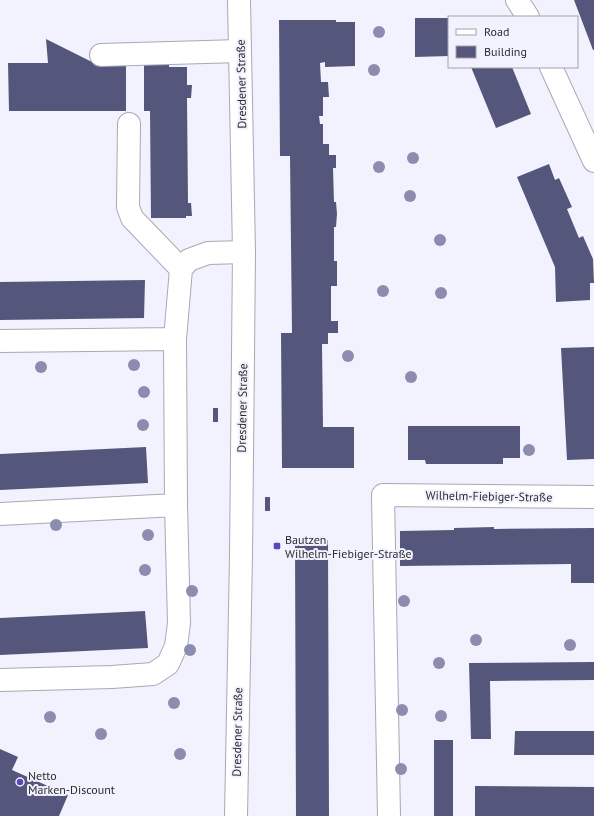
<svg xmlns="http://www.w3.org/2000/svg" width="594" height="816" viewBox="0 0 594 816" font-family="'PT Sans',sans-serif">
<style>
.building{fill:#55567b}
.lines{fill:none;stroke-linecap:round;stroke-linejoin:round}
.minor-casing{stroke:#a9a9b4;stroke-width:24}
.major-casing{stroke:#a9a9b4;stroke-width:24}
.minor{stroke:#fff;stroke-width:22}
.major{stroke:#fff;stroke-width:22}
.tree{fill:#8c8cae}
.poi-dot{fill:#5548c0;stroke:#f1f2fd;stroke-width:1.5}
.labels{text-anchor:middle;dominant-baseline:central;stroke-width:4;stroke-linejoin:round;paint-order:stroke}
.street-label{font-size:12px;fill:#2b2b2f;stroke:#f1f2fd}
.poi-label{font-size:12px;fill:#2b2b2f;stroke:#f1f2fd;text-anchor:start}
</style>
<rect width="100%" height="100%" fill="#f1f2fd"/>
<path class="building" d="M574,0H594V50H593Z
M415,18H449V56L415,57Z
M279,20H336V22H355V66L325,67V62L320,63L321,82H328L329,97H323V116H319L320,124H323V144H329V155H336V168H333L334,202H336L337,214L336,227H334V261H337V286H331V321H338V333H328V344H322L323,427H354V468H282L281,333H292L290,156H280Z
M46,39L94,63H126V111H9L8,63H48Z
M144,60H169V67H187V85H192L191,98H187L188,203H191L192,216H186V218H151L150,111H144Z
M471,67H512L531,114L496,128Z
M549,164L555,180L559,178L572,207L567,209L579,238L583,236L593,259L594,283H590V300L556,302L555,267L517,177Z
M145,280L144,318L0,320V282Z
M594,347V459L567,460L561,348Z
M213,408H218V422H213Z
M408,426H520V458H503V464H426L425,460H408Z
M146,447L148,483L0,490V454Z
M265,497H270V511H265Z
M494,527V529L594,528V583H571V564L400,566V531L454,530V528Z
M295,540H328L329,816H296Z
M145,611L148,648L0,655V618Z
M594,662V680L490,681L491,739H471L469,663Z
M515,731H594V755H514Z
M434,740H453V816H434Z
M0,749L18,757L12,770L68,795L59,816H0Z
M475,786L594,787V816H475Z"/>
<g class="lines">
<defs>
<path id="minor" d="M517,0L528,17
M101,55L240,51
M551,67L594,161
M129,124L128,207L132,218L181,269
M0,341L175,339L181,269L189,260L208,253L244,252
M0,514L176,505L175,339
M0,680L112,677L153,674L168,664L176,646L179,623L176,505
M389,816L383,495L594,497"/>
<path id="major" d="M236,816L241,556L244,252L239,0"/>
</defs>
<use href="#minor" class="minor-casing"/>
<use href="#major" class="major-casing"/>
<use href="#minor" class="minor"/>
<use href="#major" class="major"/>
</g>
<g class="tree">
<circle cx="379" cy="32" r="6"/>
<circle cx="374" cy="70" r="6"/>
<circle cx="413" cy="158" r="6"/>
<circle cx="379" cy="167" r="6"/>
<circle cx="410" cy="196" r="6"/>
<circle cx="440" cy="240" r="6"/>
<circle cx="383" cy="291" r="6"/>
<circle cx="441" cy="293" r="6"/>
<circle cx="348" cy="356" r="6"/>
<circle cx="134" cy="365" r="6"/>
<circle cx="41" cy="367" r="6"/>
<circle cx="411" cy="377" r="6"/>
<circle cx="144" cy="392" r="6"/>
<circle cx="143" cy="425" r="6"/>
<circle cx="529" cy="450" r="6"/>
<circle cx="56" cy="525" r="6"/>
<circle cx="148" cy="535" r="6"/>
<circle cx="145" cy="570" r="6"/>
<circle cx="192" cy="591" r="6"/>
<circle cx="404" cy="601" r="6"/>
<circle cx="476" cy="640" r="6"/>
<circle cx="570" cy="645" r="6"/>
<circle cx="190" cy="650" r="6"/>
<circle cx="439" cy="663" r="6"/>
<circle cx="174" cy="703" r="6"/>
<circle cx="402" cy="710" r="6"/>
<circle cx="441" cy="716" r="6"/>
<circle cx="50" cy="717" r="6"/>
<circle cx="101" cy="734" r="6"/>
<circle cx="180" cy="754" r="6"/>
<circle cx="401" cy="769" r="6"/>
</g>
<g class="poi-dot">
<rect x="273" y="542" width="8" height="8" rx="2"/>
<circle cx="20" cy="782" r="4"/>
</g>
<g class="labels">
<g class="street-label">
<text transform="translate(241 84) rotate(-91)">Dresdener Straße</text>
<text transform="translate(242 408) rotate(-89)">Dresdener Straße</text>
<text transform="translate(489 496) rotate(1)">Wilhelm-Fiebiger-Straße</text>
<text transform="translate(237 732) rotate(-89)">Dresdener Straße</text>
</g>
<g class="poi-label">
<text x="285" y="539">Bautzen<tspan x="285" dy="14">Wilhelm-Fiebiger-Straße</tspan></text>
<text x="28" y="775">Netto<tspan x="28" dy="14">Marken-Discount</tspan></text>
</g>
</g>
<rect x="448" y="16" width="130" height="52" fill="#f1f2fd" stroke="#a2a2ab"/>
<rect x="456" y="29" width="20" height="6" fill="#ffffff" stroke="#a2a2ab"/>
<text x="484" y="36" font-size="12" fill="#2b2b2f">Road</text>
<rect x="456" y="46" width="20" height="12" fill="#55567b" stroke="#a2a2ab"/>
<text x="484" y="56" font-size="12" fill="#2b2b2f">Building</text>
</svg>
